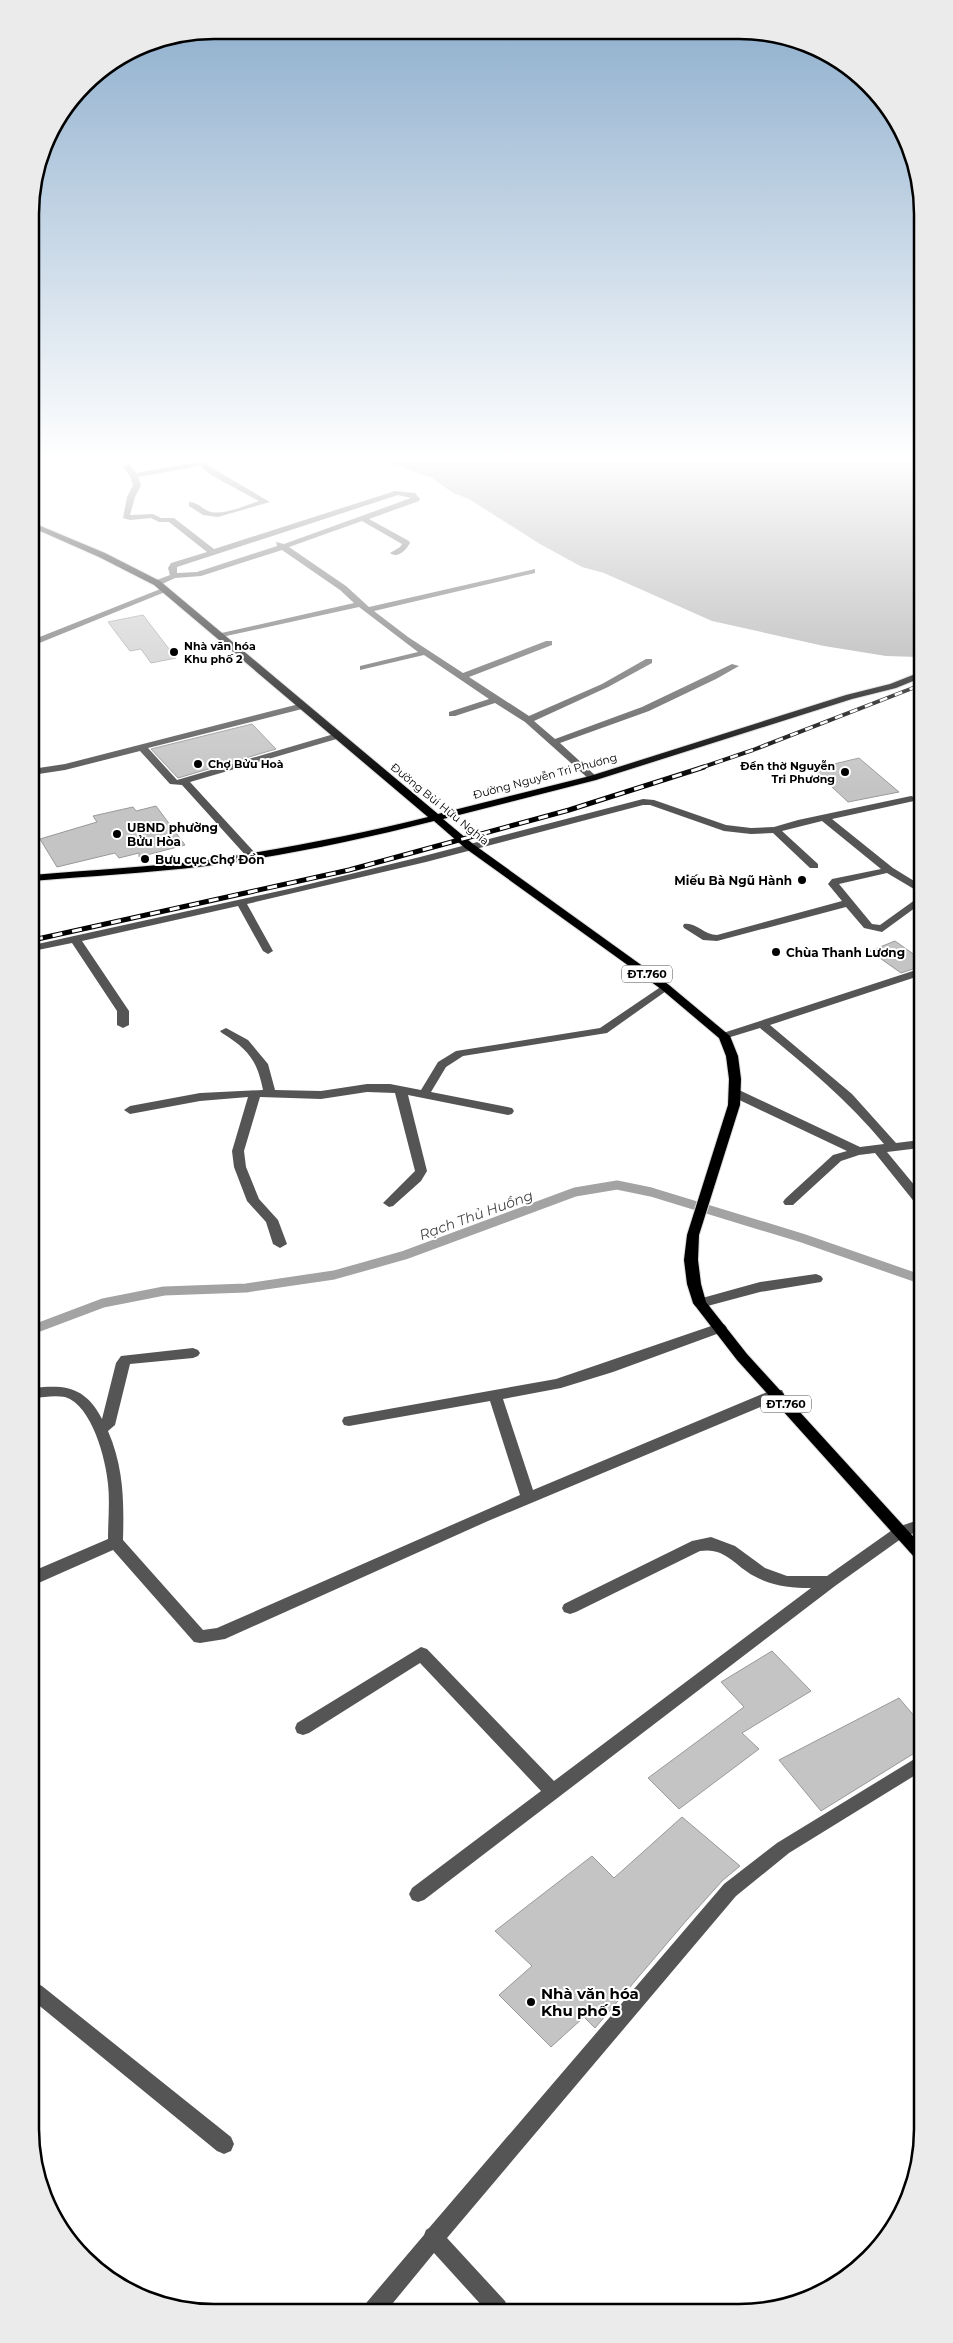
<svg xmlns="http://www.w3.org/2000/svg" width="953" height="2343" viewBox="0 0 953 2343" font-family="Montserrat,sans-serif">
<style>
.water{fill:#a3a3a3}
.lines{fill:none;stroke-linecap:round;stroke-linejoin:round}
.stream{stroke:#a3a3a3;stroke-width:9}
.building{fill:#c4c4c4;stroke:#999}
.major-casing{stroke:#dbdbdb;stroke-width:2}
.minor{fill:#555;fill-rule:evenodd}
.major{fill:#000;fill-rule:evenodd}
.rail-far1-casing{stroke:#000;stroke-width:4}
.rail-casing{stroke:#000;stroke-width:5}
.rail-far1{stroke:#fff;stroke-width:2.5;stroke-dasharray:8;stroke-linecap:butt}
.rail{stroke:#fff;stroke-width:3;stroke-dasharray:10;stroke-linecap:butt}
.poi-dot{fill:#000;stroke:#fff;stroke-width:2}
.labels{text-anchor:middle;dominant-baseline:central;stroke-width:4;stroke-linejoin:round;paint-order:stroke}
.far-poi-label{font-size:11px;font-weight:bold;fill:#000;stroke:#fff;text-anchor:start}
.far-street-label{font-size:11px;fill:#000;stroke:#fff}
.shield{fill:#fff;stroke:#4c4c4c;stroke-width:1}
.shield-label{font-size:11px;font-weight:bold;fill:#000}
.poi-label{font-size:12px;font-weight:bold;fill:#000;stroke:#fff;text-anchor:start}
.water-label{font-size:14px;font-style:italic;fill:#444;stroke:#fff}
.near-poi-label{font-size:15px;font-weight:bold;fill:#000;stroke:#fff;text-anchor:start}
.rim{fill:none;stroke:#000;stroke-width:2.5}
</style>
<rect width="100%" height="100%" fill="#fff"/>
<path class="water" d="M388,462H918V657L886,656L824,646L712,621L604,573L582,567L540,544L469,499L453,493L432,478Z"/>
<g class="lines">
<path class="stream" d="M34,1329L103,1303L164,1291L246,1288L334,1275L405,1255L575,1192L617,1185L651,1192L802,1238L920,1279"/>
</g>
<path class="building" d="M143,615L176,658L151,663L141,649L130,651L108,622Z
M252,724L276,749L178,778L151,749Z
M859,758L899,792L848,802L813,769Z
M156,806L185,845L139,857V853L119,858L115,853L57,867L40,839L97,822L93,816L133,807L136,811Z
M895,941L919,958V967L901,973L870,951Z
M772,1651L811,1691L742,1733L759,1749L679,1809L648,1778L744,1707L721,1682Z
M899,1698L921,1724V1749L821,1811L779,1760Z
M682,1817L740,1866L723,1880L686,1921L595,2028L584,2017L551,2047L499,1995L532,1966L495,1931L592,1856L614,1878Z"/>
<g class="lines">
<defs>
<path id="major" d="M31,522L105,553L160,581L438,814L590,776L846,695L890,684L918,673V679L896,688L852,699L596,780L443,819L473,844L669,985L730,1036L738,1056L741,1079L740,1105L699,1235L698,1260L701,1284L706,1302L747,1354L921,1545V1561L916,1559L737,1360L693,1303L687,1284L684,1260L687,1235L728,1105L729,1079L726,1056L719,1038L661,989L465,848L434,821C359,840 283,856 206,866C149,873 90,876 32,881V875C90,870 150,867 207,860C282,849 356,835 428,817L154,585L99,557L31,527Z"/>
</defs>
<use href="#major" class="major-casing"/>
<path class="minor" d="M197,462H205L217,471L270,502L218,517L203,515L189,506V502C198,502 203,510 211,512C226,515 245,505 259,501L211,475L200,466L138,477L141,485L135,497L130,515L153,514L161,518H174L214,549L395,491L415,493L420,499L419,501L369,519L409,541L410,543C406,550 398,559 390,553L400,547L402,544L362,521L289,547L346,586L369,607L535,569V573L374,611L408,637L463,673L546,641H552V645L469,677L529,716L602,684L646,659H652V663L608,687L534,721L555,739L642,707L732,664L739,666L716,679L649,711L560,743L598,778L596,780H590L525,722L495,703L455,716H449V712L489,699L424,655L360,670V666L418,652L359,607L217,638V634L354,603L340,590L282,550L201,576L175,578L160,585H154V581L170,575L168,568L171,563L207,552L169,522H159L151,518L130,520L123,518L127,497L133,485L130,476L122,466L129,464L136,473ZM398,495L411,498L284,544L276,542L277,546L197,572L177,573V567Z
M163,588L170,590L32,646V640Z
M303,703L306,704V708L148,748L177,780L334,734H340V738L190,782L256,854V858H248L182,785L170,784L140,751L65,770L32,775V769L65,764Z
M911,796L914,797V801L832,819L893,868L919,884V892L887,873L839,884L872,924L880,925L919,897V905L882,932L864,928L846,907L717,941L703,940L684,928L683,926L684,924C696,922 704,935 717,935L842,901L828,884L832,879L881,869L822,821L782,831L818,864V868H810L773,833L751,834L724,831L650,805H643L426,862L247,904L273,951L268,954L263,951L238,906L82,941L129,1011V1025L123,1028L117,1025V1011L72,943L33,951V945L293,888L420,857L643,799L654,800L726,825L751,828L774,827L798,820Z
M919,969V976L770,1025L852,1094L896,1143L920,1140V1148L887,1152L920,1192V1205L916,1204L875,1153L859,1155L841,1161L793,1205H785L783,1202L785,1199L833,1155L847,1151L731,1096L729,1093L731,1090H739L860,1147L884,1144C848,1100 804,1064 760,1028L724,1039L718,1036L720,1034Z
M665,984L671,987L669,989L607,1033L463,1056L446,1067L431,1092L512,1108L514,1111L512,1114L508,1115L408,1095L427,1171L421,1181L393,1206L389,1207L383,1203L415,1171L395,1093L367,1092L321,1099L260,1097L244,1151L246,1167L259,1199L278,1220L287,1244L280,1248L273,1244L266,1222L247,1201L234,1167L232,1151L248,1097L200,1101L130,1114L124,1110L130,1106L200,1093L263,1090C257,1060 248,1049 222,1033L220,1031L226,1028L248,1040L268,1064L275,1090L321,1091L367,1084H390L421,1090L438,1062L456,1051L600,1028Z
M816,1274L821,1276L823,1279L821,1282L760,1292L700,1308L695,1306L693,1303L695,1300L760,1282Z
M720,1323L725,1325L727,1328L725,1331L613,1372L561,1388L503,1399L533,1490L772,1390H782L784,1394L782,1398L488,1521L225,1639L200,1643L194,1642L113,1550L34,1585V1571L38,1569L108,1539C108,1521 110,1502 108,1484C106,1460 92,1405 65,1397C55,1395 44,1397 34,1398V1388C67,1384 86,1388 102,1419L116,1363L121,1356L193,1348L198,1350L200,1353L198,1356L193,1358L130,1364L115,1425L108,1431C124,1468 124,1502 123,1540L203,1630L217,1628L520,1495L490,1401L349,1426L344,1425L342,1421L344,1417L556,1379Z
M921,1519V1531L905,1536L835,1586L424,1900L418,1902L412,1900L409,1894L412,1888L541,1791L420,1663L309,1733L303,1735L297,1733L295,1728L297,1723L421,1647L427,1649L554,1781L811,1588C791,1588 772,1586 754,1576C734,1565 725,1547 700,1551L576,1612L570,1614L564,1612L562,1608L564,1604L692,1541L711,1537L735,1546L765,1568L787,1576H827L895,1528Z
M921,1755L922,1771L789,1853L736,1896L447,2238L505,2301L508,2308H484L434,2253L388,2309H364L367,2302L424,2235L426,2230L429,2228L724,1884L777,1843Z
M36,1983L42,1986L231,2137L234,2144L231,2151L224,2154L217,2151L36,2003Z"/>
<use href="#major" class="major"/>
<defs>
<path id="rail-far1" d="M700,768L753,750L918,686"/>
<path id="rail" d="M33,940L349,870L569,810L704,767"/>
</defs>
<use href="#rail-far1" class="rail-far1-casing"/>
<use href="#rail" class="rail-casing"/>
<use href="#rail-far1" class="rail-far1"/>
<use href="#rail" class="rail"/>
</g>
<linearGradient id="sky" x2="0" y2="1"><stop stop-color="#8cadcc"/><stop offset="0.58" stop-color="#fff"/><stop offset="1" stop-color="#fff" stop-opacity="0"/></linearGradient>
<rect width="953" height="790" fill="url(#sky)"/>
<g class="poi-dot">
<circle cx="174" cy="652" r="5"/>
<circle cx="198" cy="764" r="5"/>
<circle cx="845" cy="772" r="5"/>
<circle cx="117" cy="834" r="5"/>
<circle cx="145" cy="859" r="5"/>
<circle cx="802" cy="880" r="5"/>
<circle cx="776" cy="952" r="5"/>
<circle cx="531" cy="2002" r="5"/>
</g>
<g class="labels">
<g class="far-poi-label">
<text x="184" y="646">Nhà văn hóa<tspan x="184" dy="13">Khu phố 2</tspan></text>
<text x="208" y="764">Chợ Bửu Hoà</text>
<text x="835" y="766" text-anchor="end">Đền thờ Nguyễn<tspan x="835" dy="13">Tri Phương</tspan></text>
</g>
<g class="far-street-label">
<text transform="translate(545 776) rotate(-15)">Đường Nguyễn Tri Phương</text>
<text transform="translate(440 804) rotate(39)">Đường Bùi Hữu Nghĩa</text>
</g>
<g class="shield">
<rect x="622" y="965.5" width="50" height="17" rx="4"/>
<rect x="761" y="1395.5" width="50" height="17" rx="4"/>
</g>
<g class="shield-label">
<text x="647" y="974">ĐT.760</text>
<text x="786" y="1404">ĐT.760</text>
</g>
<g class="poi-label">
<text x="127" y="827">UBND phường<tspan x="127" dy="14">Bửu Hòa</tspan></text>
<text x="155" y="859">Bưu cục Chợ Đồn</text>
<text x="792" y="880" text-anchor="end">Miếu Bà Ngũ Hành</text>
<text x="786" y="952">Chùa Thanh Lương</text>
</g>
<g class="water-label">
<text transform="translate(476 1215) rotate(-20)">Rạch Thủ Huồng</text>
</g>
<g class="near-poi-label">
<text x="541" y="1993">Nhà văn hóa<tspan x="541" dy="17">Khu phố 5</tspan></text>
</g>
</g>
<path d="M0 0H953V2343H0ZM214 39H739A175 175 0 0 1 914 214V2129A175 175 0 0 1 739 2304H214A175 175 0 0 1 39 2129V214A175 175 0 0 1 214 39Z" fill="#ebebeb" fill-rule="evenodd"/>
<path class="rim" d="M214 39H739A175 175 0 0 1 914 214V2129A175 175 0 0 1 739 2304H214A175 175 0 0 1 39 2129V214A175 175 0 0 1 214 39Z"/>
</svg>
